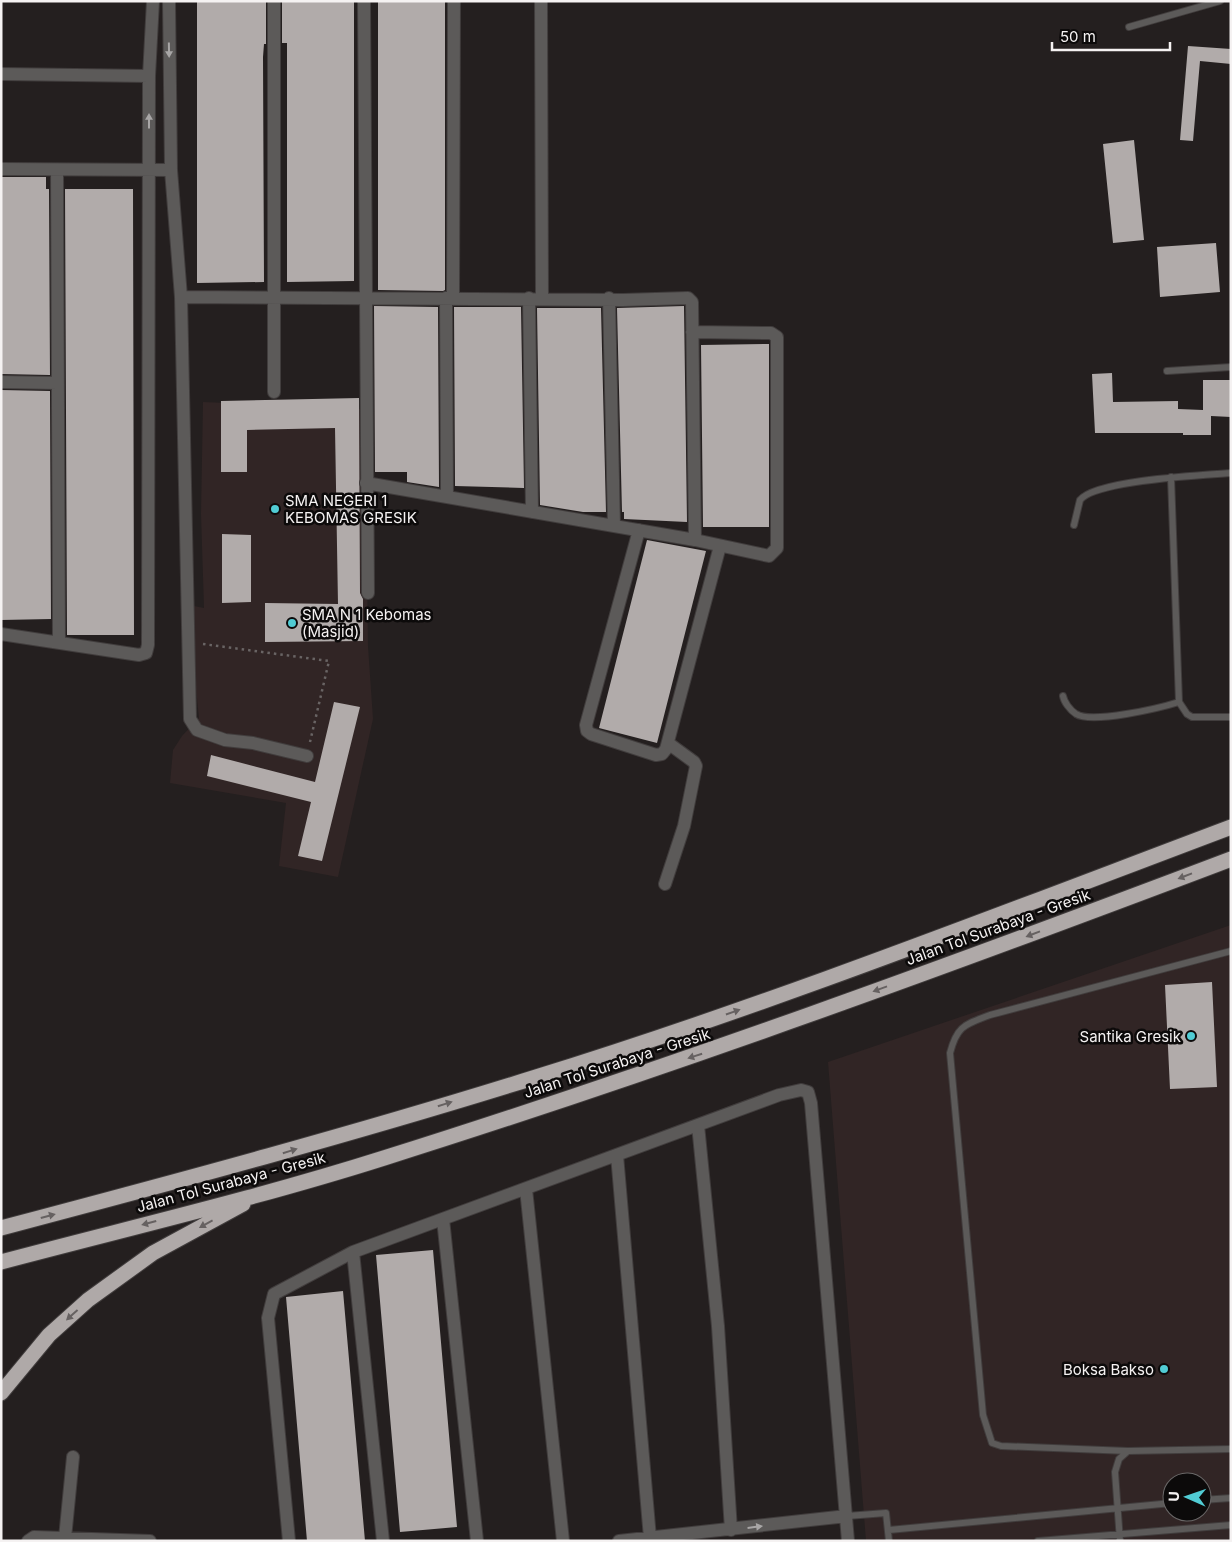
<svg xmlns="http://www.w3.org/2000/svg" width="1232" height="1542" viewBox="0 0 1232 1542" font-family="Inter,sans-serif">
<style>
.built{fill:#312525;fill-rule:evenodd}
.building{fill:#b1abaa}
.lines{fill:none;stroke-linecap:round;stroke-linejoin:round}
.lane-casing{stroke:#413d3d;stroke-width:8}
.street-casing{stroke:#413d3d;stroke-width:14}
.highway-casing{stroke:#413d3d;stroke-width:17}
.path{stroke:#696464;stroke-width:2.5;stroke-dasharray:2.5 4;stroke-linecap:butt}
.lane{stroke:#5c5a59;stroke-width:6}
.street{stroke:#5c5a59;stroke-width:12}
.highway{stroke:#afa9a8;stroke-width:15}
.oneway{fill:#a8a6a6}
.oneway2{fill:#666161}
.poi-dot{fill:#51ccd4;stroke:#0c0a0a;stroke-width:2}
.labels{text-anchor:middle;dominant-baseline:central;stroke-width:5;stroke-linejoin:round;paint-order:stroke}
.poi-label{font-size:15px;fill:#f5f2f2;stroke:#0c0a0a;text-anchor:start}
.street-label{font-size:15px;fill:#f5f2f2;stroke:#0c0a0a}
</style>
<rect width="100%" height="100%" fill="#241f1f"/>
<path class="built" d="M203,402L365,409L368,646L373,719L338,877L279,866L286,803L170,783L173,750L182,736L199,718L193,660L194,606L204,608L201,514Z
M1231,925V1541H866L828,1062ZM1172,1482H1202V1512H1172Z"/>
<path class="building" d="M197,1H266V44H264L263,57L264,282L197,283Z
M282,1H354V281L287,282V43H282Z
M378,1H445V290L443,291L378,290Z
M1188,46L1231,49V64L1200,61L1193,141L1180,140Z
M1134,140L1144,240L1113,243L1103,144Z
M1,177H46V189H49L50,375L1,374Z
M65,189H133L134,635H67Z
M1216,243L1220,292L1160,297L1157,247Z
M374,306L438,307L439,487L407,482V472H375Z
M684,306L687,522L624,519V512H622L617,308Z
M454,307H521L524,488L455,486Z
M537,308H601L606,512H583L540,505Z
M769,344V527H703L701,345Z
M1112,373L1113,402L1178,401V409L1203,410V380H1231V417L1211,416V435H1183V433H1095L1092,374Z
M1,390L50,391L51,619L1,620Z
M359,398L360,593L363,599V641L265,642V603L338,604L335,428L247,430V472H221V401Z
M222,534L251,535V602L222,603Z
M647,540L706,551L657,743L599,728Z
M334,702L360,707L322,861L298,856L311,802L207,776L211,755L315,782Z
M1212,982L1217,1087L1170,1089L1165,985Z
M433,1250L457,1527L400,1532L376,1255Z
M343,1291L365,1541H307L286,1297Z"/>
<g class="lines">
<defs>
<path id="lane" d="M1129,27L1220,1
M1167,371L1231,367
M1171,477L1179,702L1187,714L1192,717H1231
M1074,525L1080,500C1095,480 1203,475 1231,473
M1063,696C1064,702 1070,710 1076,714C1092,724 1160,708 1179,702
M1128,1451L1001,1446L992,1443L983,1415L950,1053C957,1026 964,1025 990,1015L1231,951
M1202,1500L1231,1498
M847,1516L886,1513L889,1541
M889,1530L1172,1503
M1038,1541L1231,1525
M1120,1541L1115,1472L1119,1459L1128,1451L1231,1449"/>
<path id="street" d="M169,1L171,170L181,297L190,719L197,730L225,740L253,743L307,756
M274,1V392
M364,1L368,593
M541,1L542,298
M1,74L149,76
M1,169L171,170
M57,170L59,643
M181,297L623,300L688,298L692,302L695,540
M446,298L447,497
M453,298L454,1
M529,298L532,512
M609,298L614,526
M1,382L57,383
M366,483L695,540L769,556L777,548V337L771,333L692,332
M639,530L586,725L587,731L591,734L656,755L662,754L666,749L720,546
M1,634L139,655L146,653L148,645L149,76L153,1
M665,884L684,826L696,766L694,762L668,743
M698,1125L718,1326L731,1530
M617,1155L650,1538
M526,1189L563,1541
M443,1219L477,1541
M353,1252L383,1541
M65,1538L73,1457
M28,1541L34,1537L150,1541
M289,1541L268,1318L274,1294L353,1252L779,1095L801,1090L808,1092L811,1103L848,1541
M619,1541L847,1516"/>
<path id="highway" d="M1,1228C179,1181 357,1133 533,1078C769,1005 1000,914 1231,827
M1,1262C129,1228 258,1198 384,1158C670,1068 951,965 1231,859
M1,1393L49,1335L88,1300L153,1253L243,1204"/>
</defs>
<use href="#lane" class="lane-casing"/>
<use href="#street" class="street-casing"/>
<use href="#highway" class="highway-casing"/>
<path class="path" d="M203,644L329,661L310,742"/>
<use href="#lane" class="lane"/>
<use href="#street" class="street"/>
<use href="#highway" class="highway"/>
</g>
<defs><path id="oneway-solid" d="M-6-.8H1V-3.2L6.5 0L1 3.2V.8H-6Z" transform="scale(1.25)"/></defs>
<g class="oneway">
<use href="#oneway-solid" transform="translate(169 50) rotate(89)"/>
<use href="#oneway-solid" transform="translate(149 121) rotate(-90)"/>
<use href="#oneway-solid" transform="translate(755 1527) rotate(-7)"/>
</g>
<g class="oneway2">
<use href="#oneway-solid" transform="translate(1185 876) rotate(159)"/>
<use href="#oneway-solid" transform="translate(1033 934) rotate(159)"/>
<use href="#oneway-solid" transform="translate(880 989) rotate(160)"/>
<use href="#oneway-solid" transform="translate(733 1012) rotate(-19)"/>
<use href="#oneway-solid" transform="translate(695 1056) rotate(162)"/>
<use href="#oneway-solid" transform="translate(445 1104) rotate(-17)"/>
<use href="#oneway-solid" transform="translate(290 1151) rotate(-17)"/>
<use href="#oneway-solid" transform="translate(48 1216) rotate(-15)"/>
<use href="#oneway-solid" transform="translate(149 1223) rotate(165)"/>
<use href="#oneway-solid" transform="translate(206 1224) rotate(151)"/>
<use href="#oneway-solid" transform="translate(72 1315) rotate(138)"/>
</g>
<g class="poi-dot">
<circle cx="275" cy="509" r="5"/>
<circle cx="292" cy="623" r="5"/>
<circle cx="1191" cy="1036" r="5"/>
<circle cx="1164" cy="1369" r="5"/>
</g>
<g class="labels">
<g class="poi-label">
<text x="285" y="500">SMA NEGERI 1<tspan x="285" dy="17">KEBOMAS GRESIK</tspan></text>
<text x="302" y="614">SMA N 1 Kebomas<tspan x="302" dy="17">(Masjid)</tspan></text>
<text x="1181" y="1036" text-anchor="end">Santika Gresik</text>
<text x="1154" y="1369" text-anchor="end">Boksa Bakso</text>
</g>
<g class="street-label">
<text transform="translate(998 927) rotate(-20)">Jalan Tol Surabaya - Gresik</text>
<text transform="translate(617 1063) rotate(-18)">Jalan Tol Surabaya - Gresik</text>
<text transform="translate(231 1182) rotate(-15)">Jalan Tol Surabaya - Gresik</text>
</g>
</g>
<rect width="1232" height="1542" fill="none" stroke="#f5f2f2" stroke-width="5"/>
<g transform="translate(1187 1497) rotate(272)"><circle r="24" fill="#0c0a0a" stroke="#696767"/>
<path d="M0-4L9 19L0 12L-9 19Z" fill="#51ccd4"/>
<text y="-8" font-size="14" font-weight="bold" text-anchor="middle" fill="#f5f2f2">U</text>
</g>
<path d="M1052 42v8h118v-8" fill="none" stroke="#f5f2f2" stroke-width="2.5"/>
<text x="1060" y="42" font-size="15" fill="#f5f2f2" stroke="#0c0a0a" stroke-width="4" paint-order="stroke">50 m</text>
</svg>
